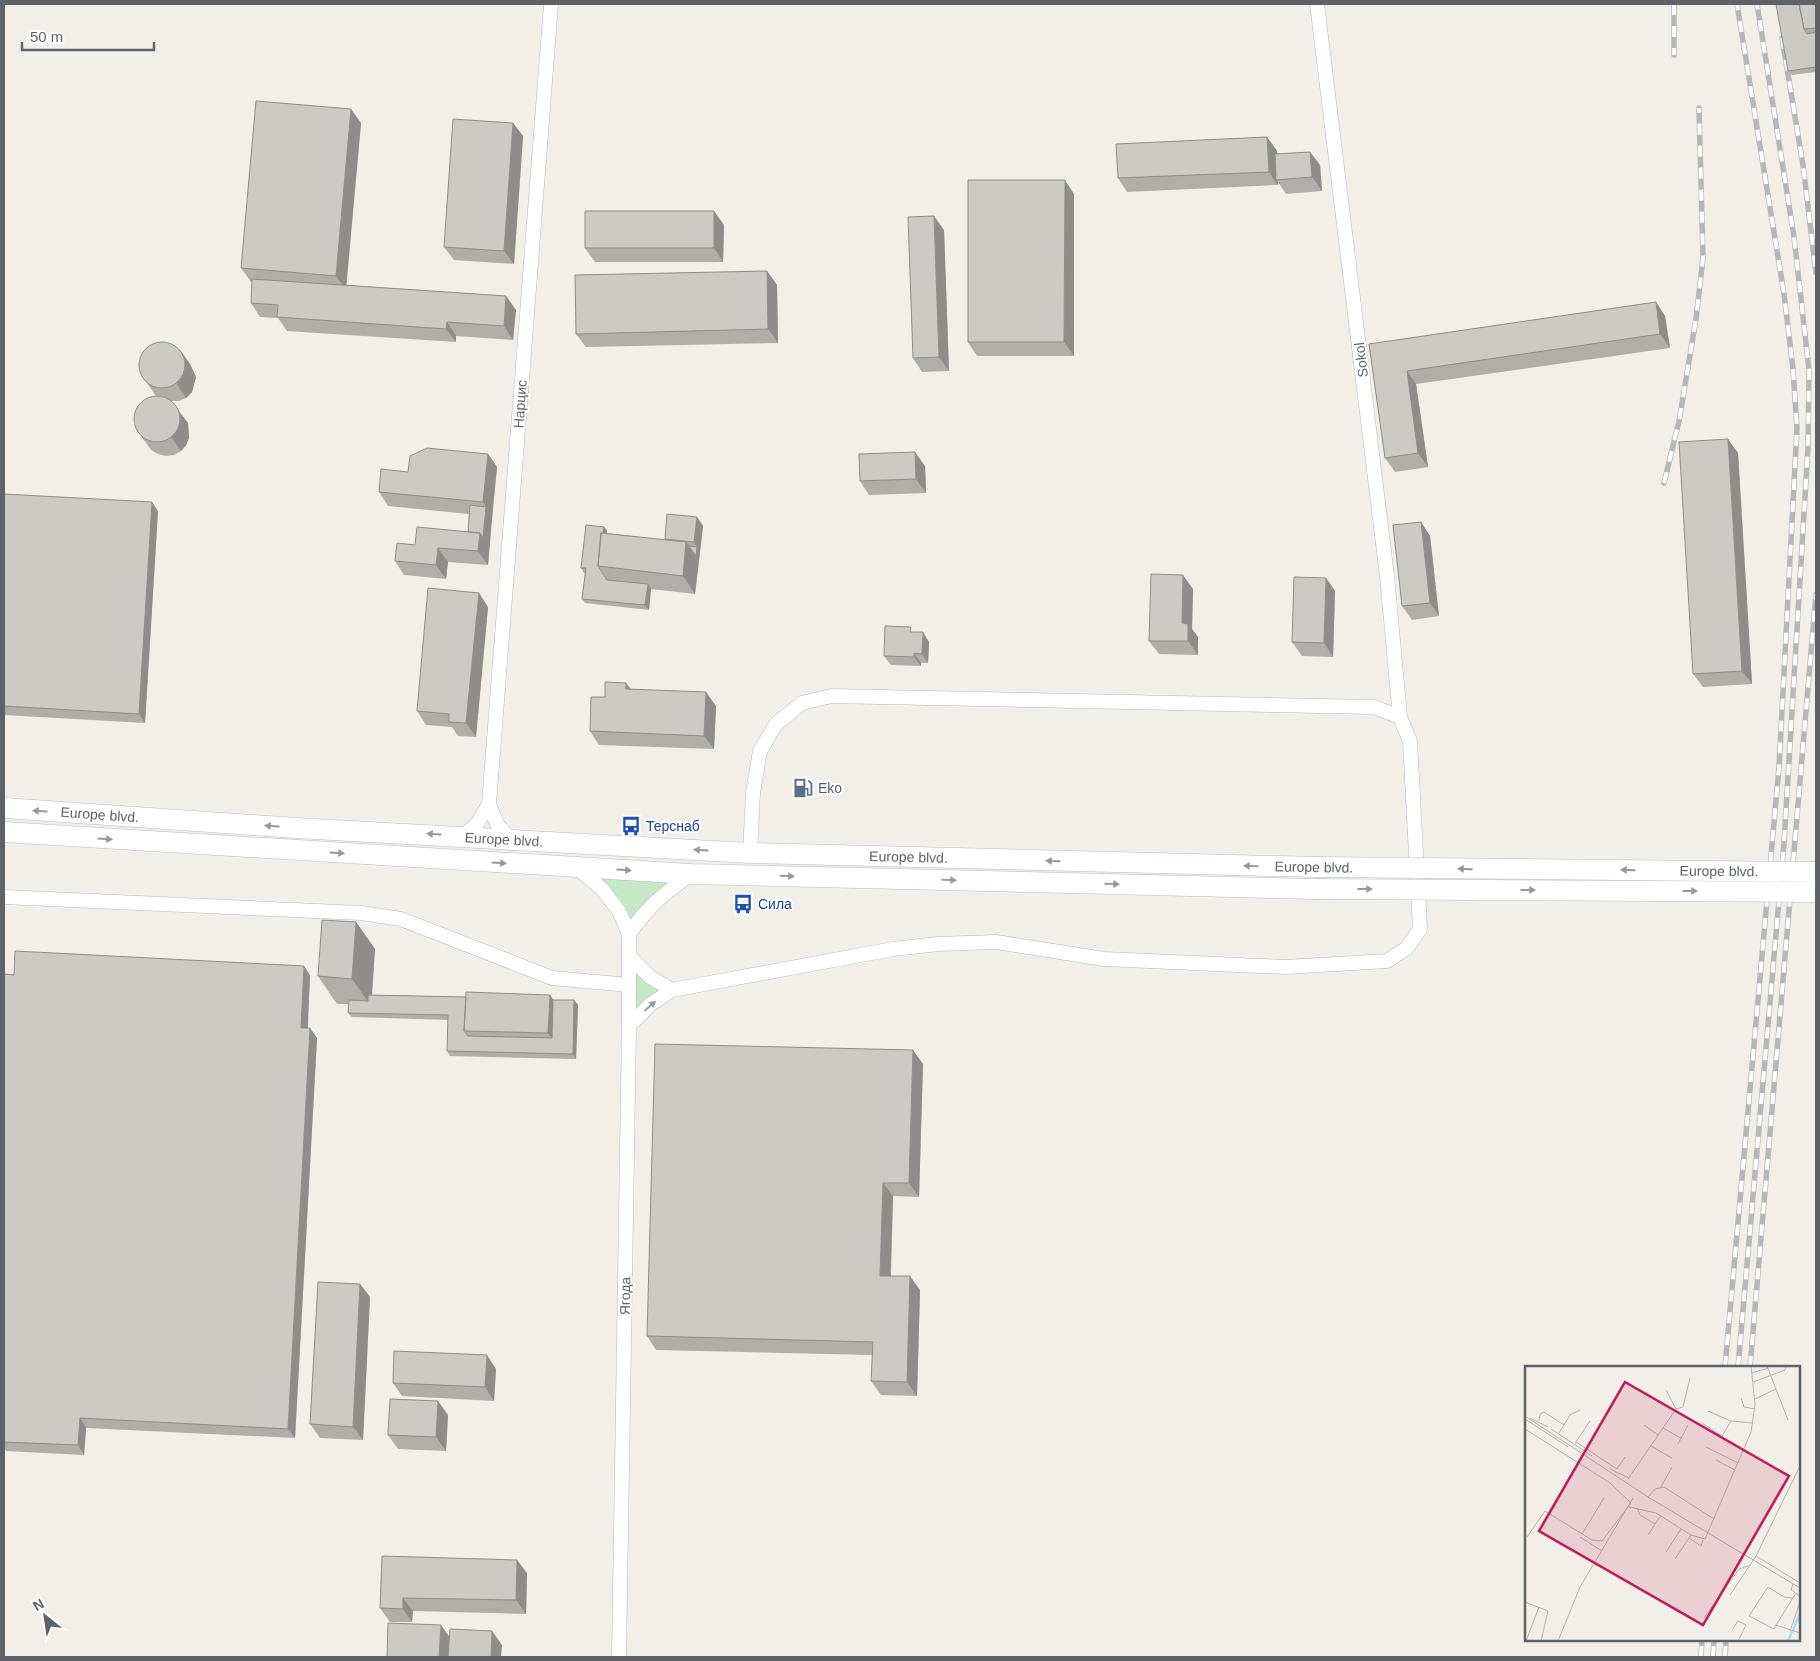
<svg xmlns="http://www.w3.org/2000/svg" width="1820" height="1661" viewBox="0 0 1820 1661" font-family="Arial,sans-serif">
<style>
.green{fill:#c5e8c5}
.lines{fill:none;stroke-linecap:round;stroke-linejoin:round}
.street-casing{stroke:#b5b8bc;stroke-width:15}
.secondary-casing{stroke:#b6babf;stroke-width:21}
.street{stroke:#fff;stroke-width:14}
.secondary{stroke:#fff;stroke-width:20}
.rail-casing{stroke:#b6b7b8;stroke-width:5.5}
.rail{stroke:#fff;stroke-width:4;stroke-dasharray:11;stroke-linecap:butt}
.secondary-bridge-casing{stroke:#b6babf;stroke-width:21;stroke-linecap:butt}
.secondary-bridge{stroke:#fff;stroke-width:20}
.wall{fill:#afaea9}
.shaded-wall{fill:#8f8d8a}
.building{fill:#cccac5;stroke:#8f8d8a}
.oneway{fill:#979a9d}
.labels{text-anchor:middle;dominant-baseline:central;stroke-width:4;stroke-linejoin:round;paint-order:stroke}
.street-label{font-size:14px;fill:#5f6368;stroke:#fff}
.service-label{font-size:14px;fill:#4e5e75;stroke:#fff;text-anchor:start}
.transit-label{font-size:14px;fill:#164399;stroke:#fff;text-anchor:start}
.inset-river{fill:none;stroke:#aadaff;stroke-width:2.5}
.inset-road{fill:none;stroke:#b3b3b1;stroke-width:1}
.view{fill:#c2185b;fill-opacity:0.15;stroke:#c2185b;stroke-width:2.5}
.inset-edge{fill:none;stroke:#5f6368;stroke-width:2.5}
</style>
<rect width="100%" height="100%" fill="#f1efe8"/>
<path class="green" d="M576,867L691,874L629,934Z
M629,956L672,990L629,1026Z"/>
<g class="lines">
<defs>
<path id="street" d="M489,804L497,824L510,839
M463,836L477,824L489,804L551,4
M750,853L753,793L760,751L776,724L802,703L831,696L1374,707L1400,717
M576,867L602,889L619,911L629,934V1026L619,1657
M4,897L361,913L401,919L552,978L629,985
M629,934C648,906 664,894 691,874
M629,956L650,977L672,990
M629,1026L651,1004L672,990L893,949L938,944L996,942L1104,959L1286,967L1387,961L1407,948L1420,929L1410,741L1400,717L1387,576L1317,4"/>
<g id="secondary">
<path id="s1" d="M4,808L296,828L750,853L1317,867"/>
<path d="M4,832L691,874L1316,889"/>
</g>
</defs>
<use href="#street" class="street-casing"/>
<use href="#secondary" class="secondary-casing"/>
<use href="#street" class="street"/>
<use href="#secondary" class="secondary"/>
<defs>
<path id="rail" d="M1674,4V55
M1782,38L1803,165L1816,273
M1664,483L1679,421L1696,319L1703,258L1699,108
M1725,1367L1779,767L1797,428L1793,369L1784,294L1737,4
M1738,1367L1784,843L1808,448L1809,370L1794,237L1757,4
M1750,1367L1816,594
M1701,1657L1702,1640
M1713,1657L1714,1640
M1725,1657L1726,1640"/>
</defs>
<use href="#rail" class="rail-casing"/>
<use href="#rail" class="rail"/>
<defs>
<g id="secondary-bridge">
<path id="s2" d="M1317,867L1816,872"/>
<path d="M1316,889L1816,892"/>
</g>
</defs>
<use href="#secondary-bridge" class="secondary-bridge-casing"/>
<use href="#secondary-bridge" class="secondary-bridge"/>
</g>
<path class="wall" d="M1776,4H1816V72L1792,75L1788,71Z
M361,123L346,285L506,296L516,310L513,340L456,336V342L287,331L278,318L260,317L251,303L252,282H251L241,268Z
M513,123L523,136L514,264L454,260L444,247Z
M1267,137L1277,151V154L1310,152L1320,165L1322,191L1286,194L1278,182V185L1127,192L1118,178Z
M1074,194V356H977L968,342Z
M724,225L723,262H595L585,248Z
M944,230L949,371L922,372L913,358Z
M767,271L777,285L778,343L586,347L576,334Z
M1656,302L1665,316L1670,348L1416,384L1428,467L1395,472L1385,458L1369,344Z
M180,350L190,364L196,377L192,392L186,398L179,401H171L178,410L188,423L189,438L186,445L181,451L174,455L166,456L158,454L151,450L137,430L156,396L142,376Z
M1738,453L1752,684L1703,687L1693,674Z
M488,454L497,467L488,565L448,562L446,579L404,575L395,561L415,545L468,532L469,514L388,506L379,492L408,472Z
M925,466L926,493L869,495L860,481Z
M4,494L158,511L145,723L4,715Z
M697,517L703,526L695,594L651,589L649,610L585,603L582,599L585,573H584L581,568L604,527L607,531V533L666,540L665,539Z
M1421,522L1430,536L1439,616L1412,620L1402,606Z
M1326,578L1335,591L1333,657L1302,656L1292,642Z
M1193,589L1192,629L1198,637V655L1159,654L1149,641Z
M488,607L476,737L458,736L452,727L426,725L417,711Z
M914,632L929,642L928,663H921V666L891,665L884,656Z
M630,689L716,706L714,749L599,745L590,731L605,697Z
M356,922L375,949L372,995L466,997L550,995L553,1000H574L578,1005L576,1059L450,1056L447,1051L448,1020L352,1017L348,1013L349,1004H337L318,976Z
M4,974L310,975L308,1028L317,1038L295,1438L86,1428L84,1455L6,1451L4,1447Z
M923,1064L919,1197L893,1196L891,1276L920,1290L917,1396L881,1395L871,1381L872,1355L656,1350L647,1336Z
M360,1284L370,1297L363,1440L320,1438L310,1424Z
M496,1369L494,1401L402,1396L393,1383Z
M448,1415L446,1451L398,1449L388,1435Z
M382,1556L527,1573L526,1614L413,1611L412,1622H390L380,1608Z"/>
<path class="shaded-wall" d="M351,109L361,123L346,290L336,276Z
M513,123L523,136L514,264L504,251Z
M1267,137L1277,151L1278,180H1276L1278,182V185L1269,172Z
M1310,152L1320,165L1322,191L1312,177Z
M1065,180L1074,194V356L1064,342Z
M714,211L724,225L723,262L714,248Z
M934,216L944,230L949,371L939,357Z
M767,271L777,285L778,343L768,329Z
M506,296L516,310L513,340L504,326Z
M1656,302L1665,316L1670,348L1660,334Z
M447,322L456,336V342L446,329Z
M180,350L190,364L196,377L192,392L186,398L177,384Z
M1407,371L1416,384L1428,467L1418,453Z
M178,410L188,423L189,438L186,445L181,451L171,437Z
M1728,439L1738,453L1752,684L1742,671Z
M915,452L925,466L926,493L916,479Z
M488,454L497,467L492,516L483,502Z
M152,502L158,511L145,723L139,714Z
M486,507L492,516L488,565L478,551L480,533Z
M697,517L703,526L695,594L683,576L686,542L696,556L697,547L694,542Z
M1421,522L1430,536L1439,616L1430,603Z
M604,527L607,531L605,550L601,545Z
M438,548L448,562L446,579L436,565Z
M1183,575L1193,589L1192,629L1198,637V655L1188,641L1182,623Z
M1326,578L1335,591L1333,657L1324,643Z
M648,584L651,589L649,610L645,605Z
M479,593L488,607L476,737L466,723Z
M923,632L929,642L928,663L922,654Z
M914,653L921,663V666L914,657Z
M626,683L636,696L626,689Z
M706,692L716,706L714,749L704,736Z
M356,922L375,949L371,1006L352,979Z
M304,966L310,975L307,1037L301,1028Z
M550,995L556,1004L555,1043L548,1033Z
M574,1000L578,1005L576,1059L573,1054Z
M310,1028L317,1038L295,1438L288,1429Z
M913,1050L923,1064L919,1197L909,1183Z
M883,1183L893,1196L890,1289L880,1276Z
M910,1276L920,1290L917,1396L907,1382Z
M360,1284L370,1297L363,1440L353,1427Z
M487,1355L496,1369L494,1401L485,1387Z
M438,1401L448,1415L446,1451L436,1437Z
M80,1418L86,1428L84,1455L78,1445Z
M517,1560L527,1573L526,1614L516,1600Z
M403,1598L413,1611L412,1622L403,1609Z
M441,1625L451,1639L450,1657H439Z
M492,1631L502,1645L501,1657H491Z"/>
<path class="building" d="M1776,4H1799L1804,29L1807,34L1816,32V67L1788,71Z
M1799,4H1816V28L1804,29Z
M256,101L351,109L336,276L241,268Z
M453,119L513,123L504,251L444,247Z
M1267,137L1269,172L1118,178L1116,144Z
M1310,152L1312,177L1276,180L1275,154Z
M968,180H1065L1064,342H968Z
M585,211H714V248H585Z
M934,216L939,357L913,358L908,217Z
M767,271L768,329L576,334L575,275Z
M252,279L506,296L504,326L447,322L446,329L277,317L278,305L251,303Z
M1656,302L1660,334L1407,371L1418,453L1385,458L1369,344Z
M139 365a23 23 0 1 1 46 0a23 23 0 1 1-46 0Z
M134 419a23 23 0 1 1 46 0a23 23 0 1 1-46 0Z
M1728,439L1742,671L1693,674L1679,442Z
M427,448L488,454L483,502L379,492L381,469L408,472L410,456Z
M915,452L916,479L860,481L859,454Z
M4,494L152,502L139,714L4,706Z
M470,505L486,507L483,538L480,533L468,532Z
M667,514L697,517L694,542L665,539Z
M1421,522L1430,603L1402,606L1393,525Z
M586,525L604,527L603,533H601L598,566L607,580L648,584L645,605L582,599L586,568H581Z
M417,527L480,533L478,551L438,548L436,565L395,561L397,543L415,545Z
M601,533L686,542L683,576L598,566Z
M689,546L697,547L696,556Z
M1151,574L1183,575L1182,623L1188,624V641H1149Z
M1294,577L1326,578L1324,643L1292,642Z
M428,588L479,593L466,723L449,722V714L417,711Z
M885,626L911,627L910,632H923L922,654L914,653V657L884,656Z
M605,682L626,683V689L706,692L704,736L590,731L591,697H605Z
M322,920L356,922L352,979L318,976Z
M15,951L304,966L301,1028H310L288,1429L80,1418L78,1445L4,1442V974L14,975Z
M466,992L550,995L548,1033L464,1031Z
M368,995L466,997L464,1031L468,1036L552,1038L553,1000H574L573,1054L447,1051L448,1015L348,1013L349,1000L368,1001Z
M655,1044L913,1050L909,1183H883L880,1276H910L907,1382L871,1381L873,1342L647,1336Z
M318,1282L360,1284L353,1427L310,1424Z
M394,1351L487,1355L485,1387L393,1383Z
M390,1399L438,1401L436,1437L388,1435Z
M382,1556L517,1560L516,1600L403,1598V1609L380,1608Z
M388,1623L441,1625L439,1657H387Z
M450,1629L492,1631L491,1657H448Z"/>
<defs><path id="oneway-solid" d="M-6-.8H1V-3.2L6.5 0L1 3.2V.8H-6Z" transform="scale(1.25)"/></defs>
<g class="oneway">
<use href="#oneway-solid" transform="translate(40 811) rotate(-176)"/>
<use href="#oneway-solid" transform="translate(272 826) rotate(-176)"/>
<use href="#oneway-solid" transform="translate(434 834) rotate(-177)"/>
<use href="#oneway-solid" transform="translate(105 839) rotate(3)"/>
<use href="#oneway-solid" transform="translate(701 850) rotate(-177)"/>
<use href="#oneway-solid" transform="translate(337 853) rotate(3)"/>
<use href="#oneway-solid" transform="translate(1053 861) rotate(-179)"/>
<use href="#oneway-solid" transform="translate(499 863) rotate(3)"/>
<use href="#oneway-solid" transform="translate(1251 866) rotate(-179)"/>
<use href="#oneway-solid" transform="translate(1465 869) rotate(-179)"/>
<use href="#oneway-solid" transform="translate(624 870) rotate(3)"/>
<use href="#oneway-solid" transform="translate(1628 870) rotate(-179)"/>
<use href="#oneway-solid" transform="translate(787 876) rotate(1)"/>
<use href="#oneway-solid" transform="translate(949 880) rotate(1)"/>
<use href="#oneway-solid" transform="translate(1112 884) rotate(1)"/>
<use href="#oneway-solid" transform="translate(1365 889)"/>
<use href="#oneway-solid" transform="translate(1528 890)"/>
<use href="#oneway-solid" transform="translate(1690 891)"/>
<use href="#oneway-solid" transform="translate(650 1006) rotate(-41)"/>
</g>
<defs>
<symbol id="fuel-bare" viewBox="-9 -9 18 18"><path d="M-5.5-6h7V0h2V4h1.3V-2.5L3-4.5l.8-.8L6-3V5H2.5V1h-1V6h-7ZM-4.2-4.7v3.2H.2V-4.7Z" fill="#5c6f8a" stroke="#fff" stroke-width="2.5" paint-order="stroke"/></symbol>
<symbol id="bus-bare" viewBox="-9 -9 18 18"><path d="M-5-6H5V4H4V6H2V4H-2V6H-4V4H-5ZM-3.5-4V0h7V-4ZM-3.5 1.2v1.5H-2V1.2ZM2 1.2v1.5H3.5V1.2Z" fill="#1a4fb4" stroke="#fff" stroke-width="2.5" paint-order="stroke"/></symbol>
</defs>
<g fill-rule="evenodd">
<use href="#fuel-bare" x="789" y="774" width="28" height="28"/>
<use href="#bus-bare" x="617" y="812" width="28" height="28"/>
<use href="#bus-bare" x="729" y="890" width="28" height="28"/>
</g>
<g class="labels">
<g class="street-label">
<text transform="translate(1361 360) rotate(-97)">Sokol</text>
<text transform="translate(520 404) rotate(-86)">Нарцис</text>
<text stroke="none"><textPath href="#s1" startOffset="96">Europe blvd.</textPath></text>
<text stroke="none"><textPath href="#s1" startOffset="501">Europe blvd.</textPath></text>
<text stroke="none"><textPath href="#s1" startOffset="906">Europe blvd.</textPath></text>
<text transform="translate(1314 867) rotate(1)">Europe blvd.</text>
<text stroke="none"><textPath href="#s2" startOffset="402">Europe blvd.</textPath></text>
<text transform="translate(625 1296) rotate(-89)">Ягода</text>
</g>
<g class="service-label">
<text x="818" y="788">Eko</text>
</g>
<g class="transit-label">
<text x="646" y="826">Терснаб</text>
<text x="758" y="904">Сила</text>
</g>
</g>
<g transform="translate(1525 1366)">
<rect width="275" height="275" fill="#f1efe8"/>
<path class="inset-river" d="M263,275L275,248"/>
<path class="inset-road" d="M242,0L263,54M227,7L243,2M228,16L260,4L261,0M141,24L151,43M216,32L219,41L230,43M230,33L251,23M151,43L158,41L165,12M183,45L206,55L228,57M0,50L123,131L275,222M5,52L23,61M0,53L43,81M14,55L15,48L19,46L39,59M177,57L197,70L206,55M119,59L133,69M138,62L156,72M0,63L85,117L106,137L77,175L67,174L20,145L2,171M26,63L67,90M34,67L45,49L55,44M51,76L92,103L100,91M50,77L65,55M153,78L163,59M126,80L147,92M181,81L213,97M191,94L210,104M85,103L104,112M103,113L151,43M136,121L147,101M123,131L130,123L139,121L189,153M104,141L131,147L166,169L180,173L226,66L230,38L226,0M112,142L115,149L130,158M57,168L79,132M123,169L136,149M55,171L77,185M164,172L176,180L178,174M141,186L156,163M231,190L275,217M150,193L166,169M268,218L266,224L275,230M205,229L231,190L275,100M268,232L259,231L243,221L224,250L249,263L251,259L271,227M0,236L23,245L16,275M179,252L214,203L226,199M251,259L275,267M207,264L213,255L221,259L213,275M265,265L275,236M1,275L14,241M33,275L55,221L108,132"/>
<path class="view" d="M100,16L264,110L178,259L14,165Z"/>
<rect width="275" height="275" class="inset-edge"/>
</g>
<rect width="1820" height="1661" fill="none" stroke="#5f6368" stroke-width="10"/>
<g transform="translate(45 1616) rotate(330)" stroke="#ffffff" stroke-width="4" paint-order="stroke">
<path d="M0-4L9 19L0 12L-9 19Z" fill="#5f6368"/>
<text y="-8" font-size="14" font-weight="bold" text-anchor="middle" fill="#5f6368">N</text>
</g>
<path d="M22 42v8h132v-8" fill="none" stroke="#5f6368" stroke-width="2.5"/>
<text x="30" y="42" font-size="15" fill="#5f6368" stroke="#ffffff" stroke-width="4" paint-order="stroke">50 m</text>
</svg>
